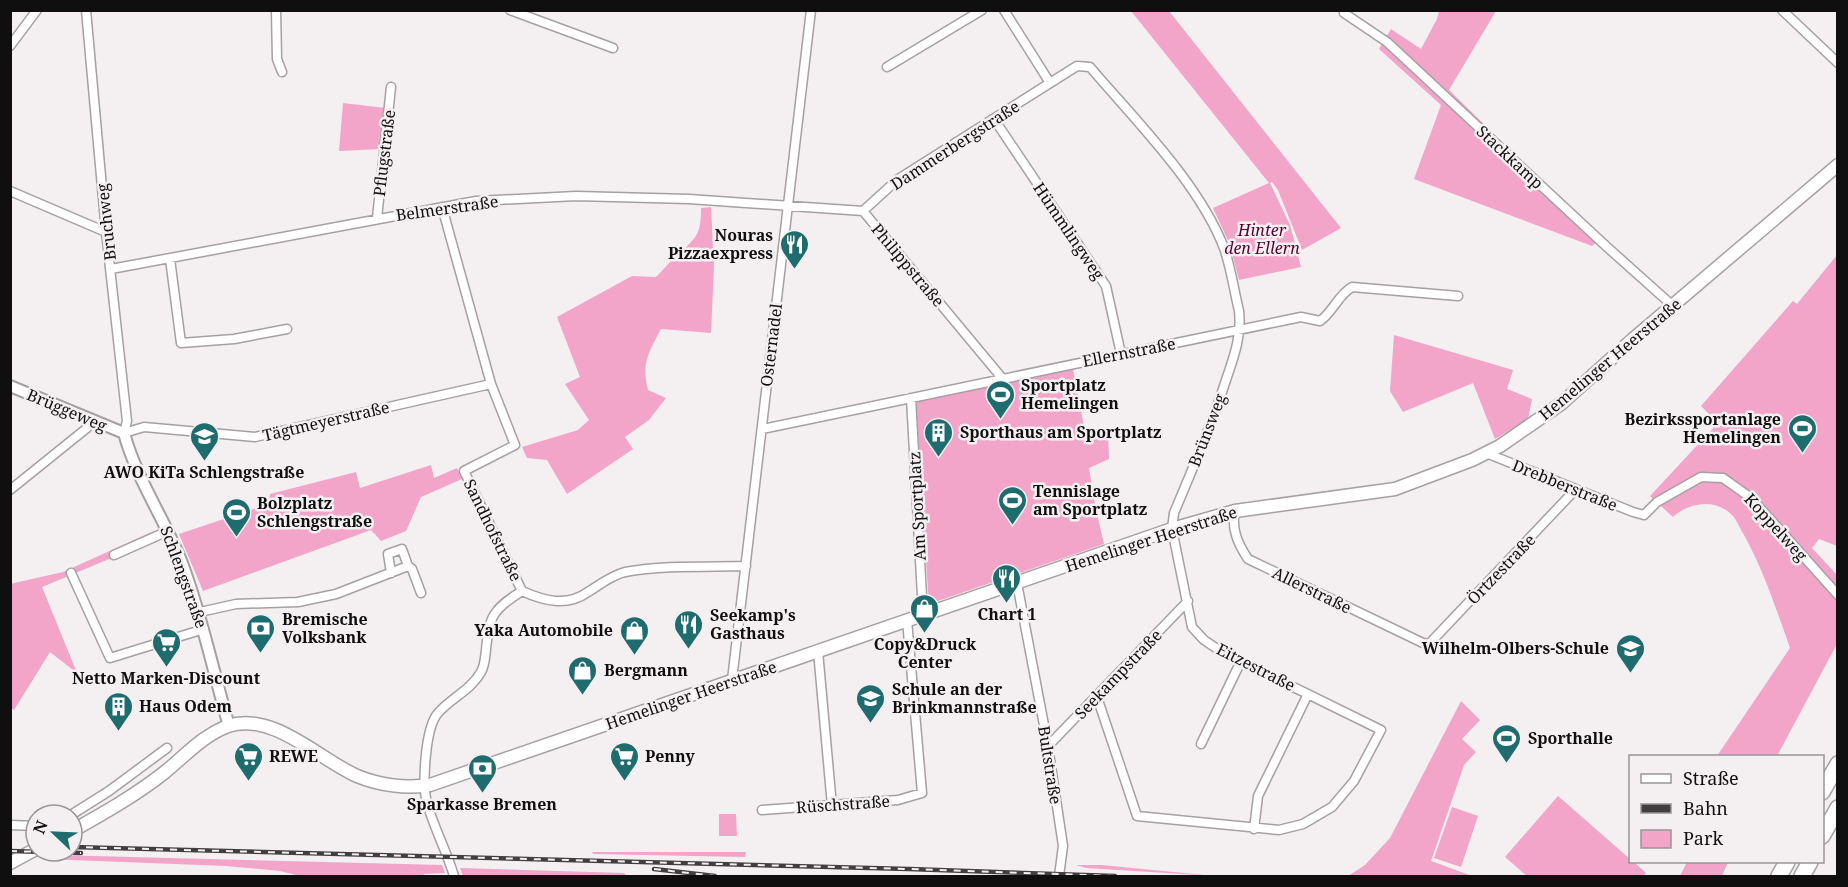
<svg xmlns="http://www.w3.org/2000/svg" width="1848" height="887" viewBox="0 0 1848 887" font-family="'Noto Serif',serif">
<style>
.green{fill:#f2a4c9}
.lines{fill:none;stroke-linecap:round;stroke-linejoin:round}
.minor-casing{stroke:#a5a0a2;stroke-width:11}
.tertiary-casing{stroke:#a5a0a2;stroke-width:14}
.secondary-casing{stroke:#a5a0a2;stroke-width:15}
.motorway-casing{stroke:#a5a0a2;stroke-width:18}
.minor{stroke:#fff;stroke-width:8}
.tertiary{stroke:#fff;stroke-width:10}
.secondary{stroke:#fff;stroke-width:12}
.motorway{stroke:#fff;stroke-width:15}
.rail-casing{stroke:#403e3e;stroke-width:4.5}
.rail{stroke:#f4eff1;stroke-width:2;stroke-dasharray:7;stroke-linecap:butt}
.labels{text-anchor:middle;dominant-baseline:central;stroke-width:5;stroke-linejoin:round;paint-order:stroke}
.street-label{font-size:16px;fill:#100f0f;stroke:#f4eff1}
.park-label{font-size:16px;font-style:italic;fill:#520434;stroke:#f4eff1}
.poi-label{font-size:16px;font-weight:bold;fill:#100f0f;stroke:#f4eff1;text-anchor:start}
</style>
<rect width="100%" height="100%" fill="#f4eff1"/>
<path class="green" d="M1131,11H1169L1341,228L1302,250L1278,190L1272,182L1270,183L1290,225L1301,267L1239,280L1230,245L1213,208L1269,183Z
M1439,11H1496L1449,90L1497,137L1491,145L1598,241L1592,246L1414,179L1441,105L1379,49L1391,29L1421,49L1437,19Z
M343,103L385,108L381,149L339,151Z
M711,207L714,267L711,333L661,329C649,352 641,363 648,390L666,398L649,420L625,437L633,449L567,494L547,460L527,458L522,447L578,430L589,420L565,384L580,377L557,317L632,276L656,277C664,269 671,260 680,253C698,236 701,233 701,208Z
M1837,255V546L1819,539L1812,548L1837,575V644L1777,756H1717L1790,648C1776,609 1764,571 1744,535C1740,529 1737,520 1732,515C1716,498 1689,502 1673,517L1650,496L1718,423L1701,406L1793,301L1797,304Z
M1394,335L1513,370L1507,389L1532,399L1528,419L1495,439L1473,383L1403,412L1390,391Z
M1073,369L1086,437L1108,433L1109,459L1089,468L1095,505L1104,544L929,604L915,400Z
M431,465L434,478L457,468L462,479L421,497L406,531L381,541L371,530L203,591L179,534L269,504L270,494L356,472L360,488Z
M154,531L157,539L42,587L77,673L50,652L14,710L10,707V584L63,572Z
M1461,701L1480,720L1462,739L1476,752L1464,765L1431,861L1472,876H1348L1365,865L1390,838Z
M1558,796L1630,859V862H1634L1646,873L1643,876H1527L1505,857Z
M1452,807L1478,816L1461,867L1434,858Z
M719,814H736L737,836H719Z
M592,852H746L745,857L593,854Z
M54,855L442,865L445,873L424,874L423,876H300L280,871L226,866L46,859Z
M1687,862H1728L1722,876H1680Z
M1076,865H1101L1215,876L1086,868Z
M460,868L624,873L627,876H463Z"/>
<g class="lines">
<defs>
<path id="minor" d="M86,10L106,232L127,421L124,433L144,427L255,437L491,384
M276,10L277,59L282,72
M510,10L613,48
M1004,10L1050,83L1077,66L1090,67C1135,120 1199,183 1224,248C1231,268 1234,290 1239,311C1242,337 1233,359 1225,383C1211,427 1192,470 1174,513L1172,529L1192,627L1204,640L1222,652L1381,730L1354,781L1332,807L1303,824L1279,830L1137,816L1097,697
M1782,10L1838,63
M1344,13L1387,42L1607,247L1673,306
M10,46L37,10
M887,67L982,10
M994,119L1106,286L1121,354
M10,191L106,232
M442,207L491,384L515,445L464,471L522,591
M863,211L897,180L1050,83
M377,218L391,87
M170,259L181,343L234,339L287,329
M111,269L476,201L576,196L689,199L863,211L1002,378
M911,398L923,614
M762,429L1301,317L1320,321C1333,312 1338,295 1352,287L1458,296
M1486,453L1633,512L1644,515L1657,502L1701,477L1723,478L1751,498L1838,595
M10,490L87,428L91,421
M1235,511C1231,529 1238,544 1248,559L1423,643L1429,644L1576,489
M114,555L168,531
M408,566L412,569L421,593
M71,573L110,658L204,629
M1017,583L1048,746L1063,846L1059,876
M522,591C544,601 567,607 588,592C601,584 610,576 625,572C664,565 706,567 746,566
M200,612L236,604L298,602L336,594L408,566L402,549L388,554L391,573
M818,651L832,806
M732,680L811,10
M1201,744L1241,661
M1048,746L1188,601
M762,810L898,800L922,793L907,620
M71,815L109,791L167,748
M10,825L36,826
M1254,829L1258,796L1308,694
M454,876C447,852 434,828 427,803C422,784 425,728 438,713C451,698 471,690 481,672C485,665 485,657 486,650C489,616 493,609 522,591"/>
<path id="tertiary" d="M10,386L124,433C136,478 165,520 182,563C202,616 213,671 229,726"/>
<path id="secondary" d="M72,831C104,813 136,795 165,772C186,755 202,736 228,726C272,711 319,759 357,776C379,785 406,789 430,785L1172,529L1235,511L1395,489L1472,460L1500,446L1562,403L1632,340L1838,165
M10,863L36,849"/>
<path id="motorway" d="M1822,792L1838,764
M1822,836L1838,808
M1779,876L1787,862
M1802,876L1810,862"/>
</defs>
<use href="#minor" class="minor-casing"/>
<use href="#tertiary" class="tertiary-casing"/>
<use href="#secondary" class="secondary-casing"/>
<use href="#motorway" class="motorway-casing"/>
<use href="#minor" class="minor"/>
<use href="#tertiary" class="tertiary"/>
<use href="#secondary" class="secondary"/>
<use href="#motorway" class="motorway"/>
<defs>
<path id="rail" d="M72,847L909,869L1115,876
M10,851L81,853
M654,869L715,876"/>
</defs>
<use href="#rail" class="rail-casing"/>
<use href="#rail" class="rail"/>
</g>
<defs>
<symbol id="restaurant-pin" viewBox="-11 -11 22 30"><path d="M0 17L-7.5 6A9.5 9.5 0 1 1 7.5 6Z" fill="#1f6c6f" stroke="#f4eff1"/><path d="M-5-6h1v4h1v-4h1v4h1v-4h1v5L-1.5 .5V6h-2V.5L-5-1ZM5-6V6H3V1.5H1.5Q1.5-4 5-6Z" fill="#fff"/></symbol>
<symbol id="stadium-pin" viewBox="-11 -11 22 30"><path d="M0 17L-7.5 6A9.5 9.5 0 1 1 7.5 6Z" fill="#1f6c6f" stroke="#f4eff1"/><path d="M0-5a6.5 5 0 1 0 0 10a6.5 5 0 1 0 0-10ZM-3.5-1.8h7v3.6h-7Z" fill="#fff"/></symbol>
<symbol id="building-pin" viewBox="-11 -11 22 30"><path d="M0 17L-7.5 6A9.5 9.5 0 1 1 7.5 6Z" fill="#1f6c6f" stroke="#f4eff1"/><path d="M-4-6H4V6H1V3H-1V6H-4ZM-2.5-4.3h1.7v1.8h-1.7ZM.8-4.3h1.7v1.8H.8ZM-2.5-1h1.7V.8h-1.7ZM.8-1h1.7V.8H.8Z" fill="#fff"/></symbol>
<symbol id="school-pin" viewBox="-11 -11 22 30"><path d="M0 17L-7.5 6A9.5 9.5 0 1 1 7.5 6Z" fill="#1f6c6f" stroke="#f4eff1"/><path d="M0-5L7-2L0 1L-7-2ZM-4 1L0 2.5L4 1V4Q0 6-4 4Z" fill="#fff"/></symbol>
<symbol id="shop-pin" viewBox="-11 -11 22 30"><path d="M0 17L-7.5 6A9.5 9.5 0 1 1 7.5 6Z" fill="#1f6c6f" stroke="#f4eff1"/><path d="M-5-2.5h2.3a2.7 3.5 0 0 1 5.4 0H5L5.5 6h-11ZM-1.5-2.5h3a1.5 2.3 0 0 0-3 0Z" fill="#fff"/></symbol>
<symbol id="bank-pin" viewBox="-11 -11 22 30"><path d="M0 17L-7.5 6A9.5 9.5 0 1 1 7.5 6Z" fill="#1f6c6f" stroke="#f4eff1"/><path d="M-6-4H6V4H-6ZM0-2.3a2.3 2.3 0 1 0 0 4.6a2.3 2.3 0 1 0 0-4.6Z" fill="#fff"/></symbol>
<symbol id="supermarket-pin" viewBox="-11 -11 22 30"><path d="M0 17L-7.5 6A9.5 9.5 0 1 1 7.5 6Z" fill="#1f6c6f" stroke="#f4eff1"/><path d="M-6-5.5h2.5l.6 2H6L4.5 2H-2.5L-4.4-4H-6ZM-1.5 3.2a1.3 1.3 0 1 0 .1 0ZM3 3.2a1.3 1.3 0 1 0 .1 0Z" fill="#fff"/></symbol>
</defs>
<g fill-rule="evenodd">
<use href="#restaurant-pin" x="778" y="228" width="33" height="45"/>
<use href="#stadium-pin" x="984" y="378" width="33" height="45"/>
<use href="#stadium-pin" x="1786" y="412" width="33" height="45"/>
<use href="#building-pin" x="922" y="416" width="33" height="45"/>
<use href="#school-pin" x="188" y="420" width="33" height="45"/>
<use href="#stadium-pin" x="996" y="484" width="33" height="45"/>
<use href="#stadium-pin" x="220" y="496" width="33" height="45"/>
<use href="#restaurant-pin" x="990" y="562" width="33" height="45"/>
<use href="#shop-pin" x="908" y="592" width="33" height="45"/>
<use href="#restaurant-pin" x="672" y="608" width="33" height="45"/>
<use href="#bank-pin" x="244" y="612" width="33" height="45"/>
<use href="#shop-pin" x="618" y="614" width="33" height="45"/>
<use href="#supermarket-pin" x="150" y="626" width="33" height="45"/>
<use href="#school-pin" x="1614" y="632" width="33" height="45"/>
<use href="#shop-pin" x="566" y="654" width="33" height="45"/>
<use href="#school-pin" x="854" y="682" width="33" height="45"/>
<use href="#building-pin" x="102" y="690" width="33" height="45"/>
<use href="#stadium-pin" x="1490" y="722" width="33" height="45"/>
<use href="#supermarket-pin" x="232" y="740" width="33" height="45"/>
<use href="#supermarket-pin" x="608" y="740" width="33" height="45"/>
<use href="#bank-pin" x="466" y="752" width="33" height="45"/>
</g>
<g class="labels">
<g class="street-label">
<text transform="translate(955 145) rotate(-33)">Dammerbergstraße</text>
<text transform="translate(384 153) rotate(-83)">Pflugstraße</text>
<text transform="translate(1510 157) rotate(43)">Stackkamp</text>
<text transform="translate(447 208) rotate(-8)">Belmerstraße</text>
<text transform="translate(106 222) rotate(-96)">Bruchweg</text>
<text transform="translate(1069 231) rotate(56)">Hümmlingweg</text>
<text transform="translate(908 265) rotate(50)">Philippstraße</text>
<text transform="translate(771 345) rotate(-83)">Osternadel</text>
<text transform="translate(1129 352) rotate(-11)">Ellernstraße</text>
<text transform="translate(1610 359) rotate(-40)">Hemelinger Heerstraße</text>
<text transform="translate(67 410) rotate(23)">Brüggeweg</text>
<text transform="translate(326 421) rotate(-13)">Tägtmeyerstraße</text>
<text transform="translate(1207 430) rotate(-69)">Brünsweg</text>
<text transform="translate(1565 485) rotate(22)">Drebberstraße</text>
<text transform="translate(917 506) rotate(-93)">Am Sportplatz</text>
<text transform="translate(1776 527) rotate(48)">Koppelweg</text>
<text transform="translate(493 530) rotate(64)">Sandhofstraße</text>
<text transform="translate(1151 539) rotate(-18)">Hemelinger Heerstraße</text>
<text transform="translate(1501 569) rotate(-46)">Örtzestraße</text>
<text transform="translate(184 577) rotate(70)">Schlengstraße</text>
<text transform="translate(1312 590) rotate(26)">Allerstraße</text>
<text transform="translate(1256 667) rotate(27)">Eitzestraße</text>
<text transform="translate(1118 674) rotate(-46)">Seekampstraße</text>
<text transform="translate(691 695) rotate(-19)">Hemelinger Heerstraße</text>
<text transform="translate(1050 765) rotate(81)">Bultstraße</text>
<text transform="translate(843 804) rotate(-4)">Rüschstraße</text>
</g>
<g class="park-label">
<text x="1262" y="230">Hinter<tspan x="1262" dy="18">den Ellern</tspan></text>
</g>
<g class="poi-label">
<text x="773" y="235" text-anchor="end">Nouras<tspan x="773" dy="18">Pizzaexpress</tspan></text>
<text x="1021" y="385">Sportplatz<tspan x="1021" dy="18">Hemelingen</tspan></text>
<text x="1781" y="419" text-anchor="end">Bezirkssportanlage<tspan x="1781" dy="18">Hemelingen</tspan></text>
<text x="960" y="432">Sporthaus am Sportplatz</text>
<text x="204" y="472" text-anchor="middle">AWO KiTa Schlengstraße</text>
<text x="1033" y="491">Tennislage<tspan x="1033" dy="18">am Sportplatz</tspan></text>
<text x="257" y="503">Bolzplatz<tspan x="257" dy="18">Schlengstraße</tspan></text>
<text x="1007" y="614" text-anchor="middle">Chart 1</text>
<text x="710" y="615">Seekamp's<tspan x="710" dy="18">Gasthaus</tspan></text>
<text x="282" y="619">Bremische<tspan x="282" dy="18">Volksbank</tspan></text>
<text x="613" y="630" text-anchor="end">Yaka Automobile</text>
<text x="925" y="644" text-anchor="middle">Copy&amp;Druck<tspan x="925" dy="18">Center</tspan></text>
<text x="1609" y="648" text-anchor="end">Wilhelm-Olbers-Schule</text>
<text x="604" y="670">Bergmann</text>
<text x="166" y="678" text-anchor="middle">Netto Marken-Discount</text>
<text x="892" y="689">Schule an der<tspan x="892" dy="18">Brinkmannstraße</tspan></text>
<text x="139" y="706">Haus Odem</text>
<text x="1528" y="738">Sporthalle</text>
<text x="269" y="756">REWE</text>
<text x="645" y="756">Penny</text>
<text x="482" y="804" text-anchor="middle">Sparkasse Bremen</text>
</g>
</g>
<rect width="1848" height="887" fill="none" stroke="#100f0f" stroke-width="24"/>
<rect x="1629" y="755" width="195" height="108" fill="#f4eff1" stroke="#999597" stroke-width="1.5"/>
<rect x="1641" y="774" width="30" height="9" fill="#ffffff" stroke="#999597" stroke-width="1.5"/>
<text x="1683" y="785" font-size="18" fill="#100f0f">Straße</text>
<rect x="1641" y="804" width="30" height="9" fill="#403e3e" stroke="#999597" stroke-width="1.5"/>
<text x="1683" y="815" font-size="18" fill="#100f0f">Bahn</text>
<rect x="1641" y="830" width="30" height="18" fill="#f2a4c9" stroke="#999597" stroke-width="1.5"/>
<text x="1683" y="845" font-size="18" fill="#100f0f">Park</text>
<g transform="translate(54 833) rotate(293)"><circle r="28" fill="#f4eff1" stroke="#999597" stroke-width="1.5"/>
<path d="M0-4.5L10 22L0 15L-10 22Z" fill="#1f6c6f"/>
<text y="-9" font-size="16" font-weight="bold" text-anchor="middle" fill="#100f0f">N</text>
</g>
</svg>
